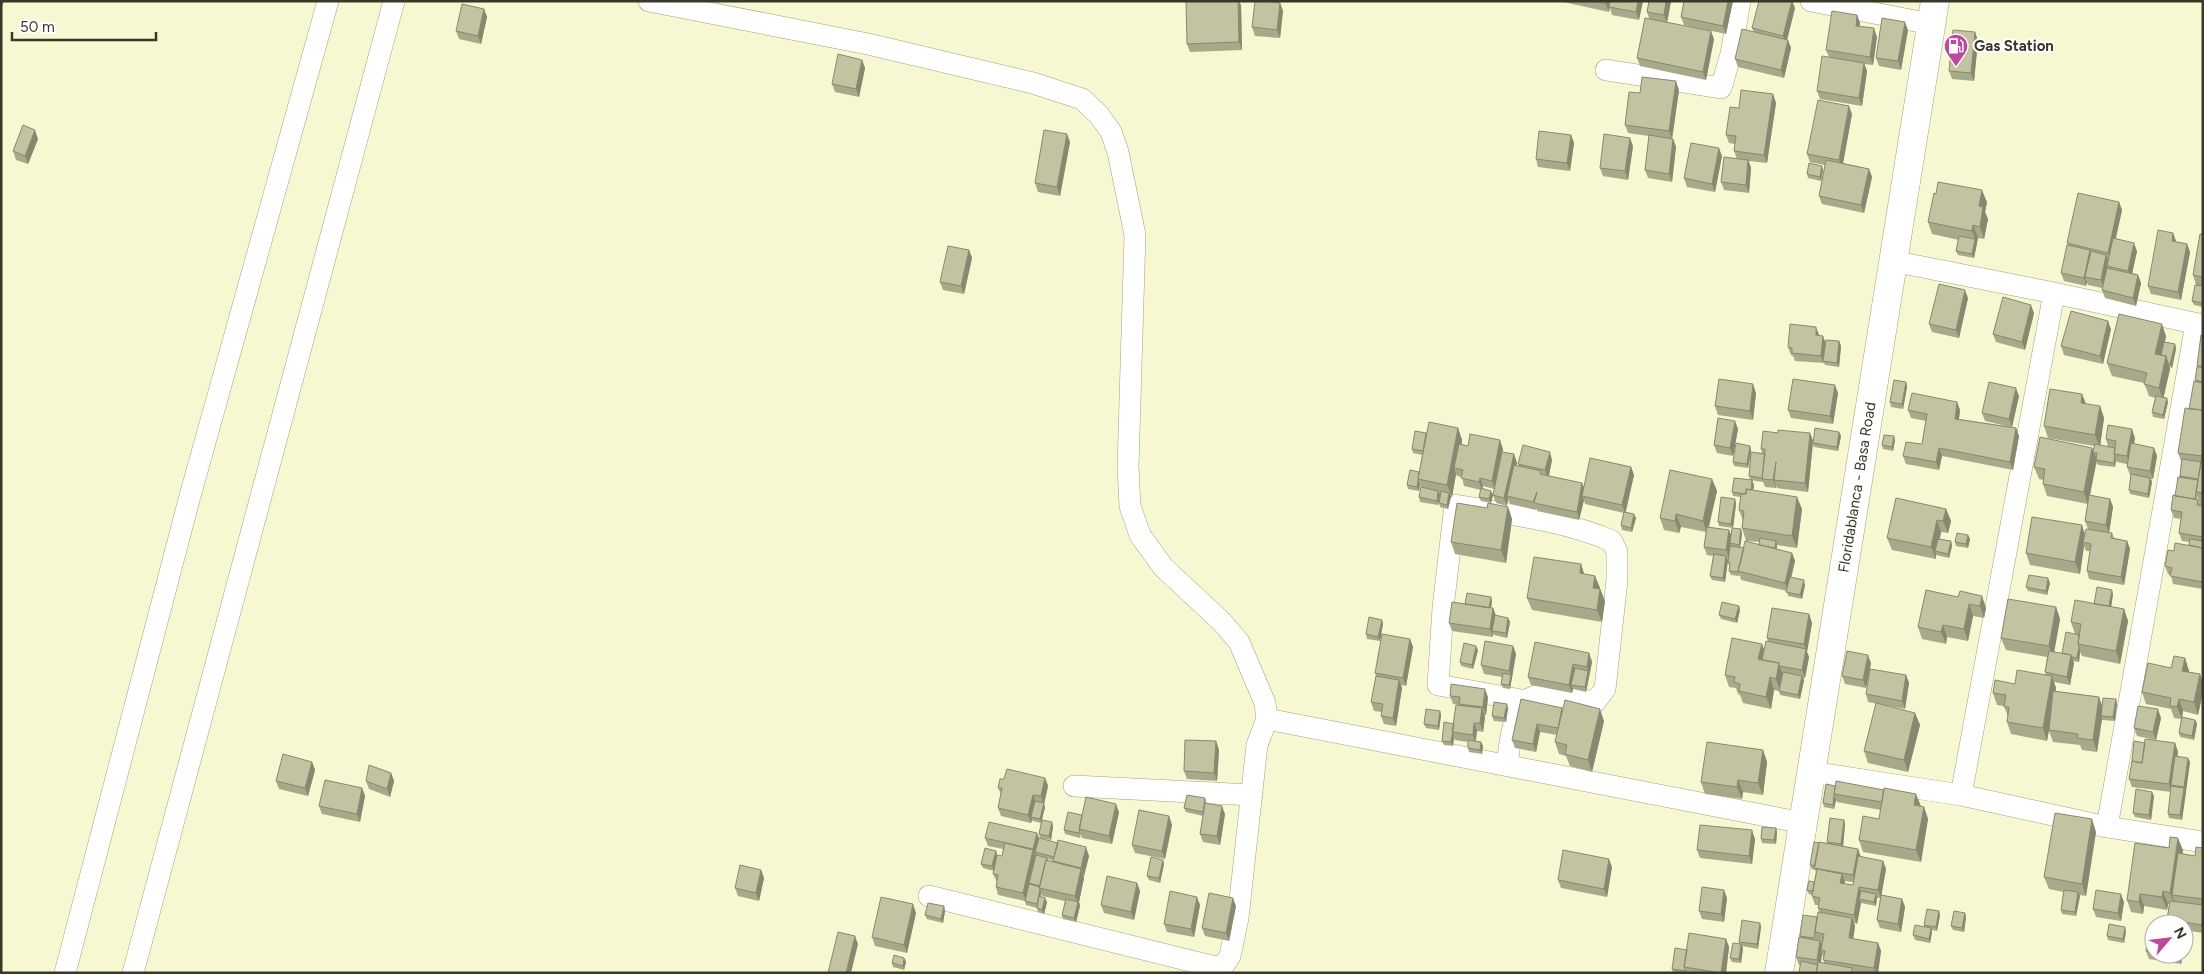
<svg xmlns="http://www.w3.org/2000/svg" width="2204" height="974" viewBox="0 0 2204 974" font-family="Figtree,sans-serif">
<style>
.lines{fill:none;stroke-linecap:round;stroke-linejoin:round}
.street-casing{stroke:#a2a27e;stroke-width:22}
.primary-casing{stroke:#a2a27e;stroke-width:29}
.street{stroke:#fff;stroke-width:21}
.primary{stroke:#fff;stroke-width:28}
.wall{fill:#a8a88a;fill-rule:evenodd}
.shaded-wall{fill:#888871}
.building{fill:#c3c3a1;stroke:#888871}
.labels{text-anchor:middle;dominant-baseline:central;stroke-width:4;stroke-linejoin:round;paint-order:stroke}
.poi-label{font-size:15px;font-weight:bold;fill:#383829;stroke:#fff;text-anchor:start}
.street-label{font-size:15px;fill:#383829;stroke:#fff}
</style>
<rect width="100%" height="100%" fill="#f7f7d1"/>
<g class="lines">
<defs>
<path id="street" d="M649,1L868,44L1033,83L1082,99L1099,115L1111,132L1118,152L1135,235L1128,466L1130,506L1140,535L1163,567L1222,622L1239,642L1265,703L1267,719L1257,745L1238,918L1230,956L1224,965L1215,967L929,896
M1811,1L1931,24
M1606,70L1721,88L1731,54L1740,1
M1892,261L2054,293L2203,325
M1267,719L1803,823
M1507,764C1510,745 1512,702 1536,696C1546,693 1582,700 1595,702L1605,689L1617,580V552L1612,541C1563,520 1507,514 1455,505L1443,608L1438,685L1527,701
M1811,772L1961,795L2107,827L2203,842
M1074,786L1252,795
M1961,795L2054,293
M2107,827L2196,324
M65,973L190,496L328,1
M133,973L394,1"/>
<g id="primary">
<path id="s1" d="M1779,973L1935,1"/>
</g>
</defs>
<use href="#street" class="street-casing"/>
<use href="#primary" class="primary-casing"/>
<use href="#street" class="street"/>
<use href="#primary" class="primary"/>
</g>
<path class="wall" d="M1559,1H1643L1639,20L1612,15L1610,8L1609,12Z
M1649,1H1671L1667,22L1714,39L1706,80L1640,66L1637,58L1649,18L1647,12Z
M1684,1H1733L1726,34L1684,25L1681,17Z
M1792,1L1795,8L1787,40L1791,48L1784,78L1738,67L1735,59L1754,32L1752,28Z
M1280,3L1283,11L1280,38L1255,36L1252,27Z
M1241,5L1242,50L1190,52L1187,44Z
M484,9L487,17L481,44L459,39L456,31Z
M1857,15L1860,23V26L1877,37L1873,65L1864,64L1867,71L1862,106L1820,99L1817,91L1829,57L1826,50Z
M1908,30L1901,70L1879,66L1876,58Z
M1975,32L1978,41L1974,81L1952,79L1949,71Z
M862,60L865,68L859,97L835,92L832,84Z
M1679,90L1672,139H1673L1676,147L1672,182L1648,178L1645,170L1649,136L1628,133L1625,125L1640,93Z
M1773,94L1776,103L1767,163L1749,161L1751,168L1749,193L1724,190L1721,182L1737,159L1734,151L1735,144L1729,143L1726,135L1739,108Z
M1852,114L1843,163L1869,169L1872,177L1864,213L1822,204L1819,196L1825,165L1810,162L1807,154Z
M1571,135L1574,143L1570,171L1538,167L1536,159Z
M38,139L28,164L16,160L13,151Z
M1070,142L1060,196L1038,192L1035,183Z
M1633,146L1628,180L1603,176L1600,168Z
M1722,156L1715,192L1687,187L1684,178Z
M1822,166L1823,170L1821,181L1808,178L1807,174Z
M1987,202L1985,212L1988,219L1984,239L1978,238L1974,258L1958,255L1956,251L1959,240L1932,234L1928,222Z
M2119,202L2122,210L2115,239L2137,251L2132,273L2138,275L2141,283L2136,306L2105,298L2102,290V288L2088,285L2087,282L2086,286L2064,281L2061,273L2068,245L2067,243Z
M2173,233L2176,242L2187,244L2190,252L2181,300L2151,294L2148,286Z
M2203,234V307L2194,305L2192,301L2196,285L2193,275Z
M969,250L972,258L964,294L943,290L940,282Z
M1968,298L1959,338L1932,332L1929,324Z
M2034,313L2025,350L1996,342L1993,334Z
M2111,329L2103,364L2064,355L2061,346Z
M1819,335L1825,342L1839,341L1841,346L1839,367L1825,365L1824,363L1795,361L1793,356L1791,355L1788,347Z
M2203,335V505H2200L2197,496V499L2198,500L2200,505L2203,506V589L2173,584L2171,575L2168,574L2165,566L2174,551L2189,545V542L2182,541L2179,533L2181,519L2174,518L2171,510L2180,477V476L2181,461L2178,453L2189,409L2195,382L2197,366Z
M2166,336L2165,342L2175,344L2176,349L2172,368L2170,367V369L2163,398L2168,402L2164,419L2153,417L2152,412L2155,398L2149,396L2144,383L2112,376L2107,363Z
M1906,382L1907,387L1903,409L1891,407L1890,402Z
M1756,393L1753,420L1718,415L1715,406Z
M1838,393L1833,424L1791,418L1788,410Z
M2019,396L2012,427L2016,428L2019,436L2013,470L1942,456L1939,470L1906,464L1903,456L1922,444L1926,421L1911,418L1908,410L1957,402L1960,410L1959,419L2011,427L1985,421L1982,413Z
M2086,404L2100,406L2104,418L2100,445L2108,447L2106,439L2135,438L2134,444L2154,448L2157,456L2153,479H2151L2152,482L2149,498L2130,494L2129,490L2131,475H2130L2127,467V464L2117,462L2116,460L2115,467L2098,465L2096,461L2090,496L2110,499L2113,507L2109,533H2112L2114,538L2127,541L2130,549L2124,585L2089,579L2087,571L2090,551H2086L2084,546L2080,574L2030,565L2026,553L2085,534L2088,529L2085,521L2088,504L2047,496L2043,484V480L2039,479L2034,467L2093,451L2094,446L2048,438L2044,426Z
M1458,428L1462,440V445L1468,446L1503,449L1500,461L1514,454L1517,463L1516,466H1519L1518,464L1552,460L1549,476L1582,483L1584,487L1631,467L1634,475L1626,512L1636,518L1632,532L1622,530L1621,525L1624,513L1585,504L1584,500L1579,520L1537,511V509L1536,510L1510,504L1508,499L1507,506L1496,503L1493,495L1491,503L1481,501L1479,497L1481,490L1464,486L1462,477L1457,476L1456,474L1452,497H1451L1448,509L1440,507L1439,503L1440,495L1438,505L1420,502L1419,497L1421,487L1420,485L1419,491L1408,489L1407,485L1419,472L1422,455L1413,453L1412,449L1426,433ZM1483,486L1494,489L1493,495L1491,491L1482,489Z
M1738,429L1733,456L1717,453L1714,445Z
M1839,432L1841,436L1838,451L1814,447L1813,444L1808,492L1777,488L1776,486V488L1765,487L1763,482L1750,480L1749,476L1750,455L1748,468L1734,466L1733,462L1750,446L1751,450V452L1762,453L1761,449L1778,433H1810L1813,441Z
M1895,440L1893,451L1883,449L1882,445Z
M1712,479L1717,491L1709,527L1729,530L1731,535L1741,529L1742,534L1740,547L1744,548L1759,545L1760,542L1746,541L1742,528L1743,521L1739,510L1741,497L1733,496L1732,492L1754,485L1753,490L1802,509L1797,548L1777,545V549L1792,553L1795,561L1791,577L1805,585L1802,599L1788,596L1787,591L1741,580L1740,575L1739,576L1731,575L1729,571L1730,567L1728,563V558H1727L1728,560L1725,582L1712,580L1710,576L1713,556L1707,555L1704,547L1706,532L1681,527L1679,533L1664,530L1660,518Z
M1735,499L1736,504L1733,528L1719,526L1718,522Z
M1508,507L1512,519L1506,563L1455,554L1451,542L1487,508Z
M1946,509L1951,521L1948,533L1941,532L1940,539L1951,541L1952,546L1949,558L1936,555V559L1892,550L1887,538Z
M1968,535L1970,539L1968,548L1956,546L1955,542Z
M1581,564L1584,574L1595,576L1605,601L1602,622L1532,610L1527,598Z
M2050,583L2047,595L2028,591L2026,587Z
M1926,590L1986,608L1984,618L1973,616L1968,641L1947,637L1946,644L1922,639L1918,627Z
M2113,594L2111,607L2124,609L2128,621L2120,664L2082,656L2080,652L2079,662L2073,661L2074,663L2070,685L2054,682L2056,688L2055,691L2099,697L2102,706L2117,703L2115,721L2102,720V719L2097,752L2082,750L2080,745L2053,742L2049,731L2047,741L2011,734L2007,722L2008,717L2004,706L1997,705L1993,693L2015,684L2046,675L2045,672L2047,657L2006,650L2001,638L2056,607L2060,619L2054,652L2062,653L2075,634L2071,622L2094,604Z
M1491,597L1492,601L1491,608H1493L1496,616L1508,618L1510,622L1507,638L1494,635L1493,634V637L1452,631L1449,623L1465,604Z
M1739,606L1740,610L1737,623L1721,619L1719,615Z
M1809,614L1812,623L1807,652L1809,657L1805,678H1803L1804,680L1800,699L1780,695L1779,691L1774,690L1771,709L1743,703L1740,695L1738,694L1736,688L1729,687L1725,675L1762,644L1764,650L1768,641L1767,638Z
M1382,620L1383,624L1380,641L1367,639L1366,634Z
M1410,639L1413,647L1406,686L1401,685L1402,688L1396,726L1384,724L1381,716L1382,712L1374,711L1371,702L1376,676L1375,673Z
M1513,646L1516,654L1510,689L1503,688L1501,684L1502,677L1484,674L1481,665Z
M1478,650L1473,669L1461,666L1460,662Z
M1589,653L1592,662L1586,692L1573,689L1572,693L1531,685L1528,677Z
M2185,658L2189,671V672L2200,674L2203,683V692L2198,715L2183,711L2182,717L2195,720L2197,724L2194,740L2180,737L2179,733L2181,719L2174,718L2171,709L2146,704L2142,692Z
M1871,663L1866,688L1845,684L1842,676Z
M1906,675L1909,683L1905,709L1868,702L1866,694Z
M1450,696L1488,697L1486,715H1484L1485,717L1483,732L1477,731L1476,741L1481,742L1483,746L1482,754L1469,752L1468,748V742L1455,740L1454,737L1453,746L1444,745L1442,741L1454,724L1459,705L1453,704Z
M1521,699L1604,721L1592,772L1570,766L1566,756L1559,754L1555,742L1557,735L1540,732L1536,752L1515,748L1512,740Z
M1508,708L1506,722L1494,721L1492,716Z
M1440,711L1441,715L1439,730L1426,728L1424,724Z
M1915,713L1920,725L1908,772L1868,763L1864,751Z
M2161,718L2156,740L2137,736L2134,728Z
M1216,741L1219,750L1217,781L1187,779L1184,771Z
M2145,743H2175L2178,752L2177,757L2190,762L2182,820L2169,818L2168,814L2171,792L2132,787L2129,779Z
M1763,750L1767,762L1763,795L1743,792L1742,799L1705,794L1701,782Z
M312,762L315,770L308,796L279,789L276,781Z
M391,773L394,781L390,797L369,789L366,781Z
M1045,778L1048,786L1044,804L1045,807L1042,820L1053,826L1051,840L1040,838L1039,834L1041,823L1033,821L1032,820L1031,823L1001,816L998,808L1001,794L998,788L1004,779Z
M1826,784L1924,807L1928,819L1921,862L1863,852L1859,840L1879,819L1881,810L1837,802L1836,800L1834,809L1824,807L1823,803Z
M362,788L365,796L360,822L322,814L319,806Z
M2154,796L2151,820L2135,817L2133,813Z
M1205,798L1207,804L1225,814L1220,845L1203,842L1200,834L1203,816L1186,812L1184,808Z
M1119,812L1112,844L1082,838L1081,834L1080,838L1065,834L1064,830L1082,815Z
M1169,816L1172,825L1165,859L1135,853L1132,845Z
M1844,820L1845,824L1843,846L1858,849L1860,857L1883,861L1886,869L1881,895L1902,899L1905,907L1901,932L1880,928L1877,920L1881,898H1877L1876,906L1861,903L1857,924L1854,923L1855,926L1853,939L1878,943L1881,951L1878,973H1799L1800,965H1799L1796,957L1801,937L1800,936L1817,917L1819,912L1818,908V905H1815L1812,896V895L1809,894L1807,890L1814,882L1816,872L1815,870L1812,869L1810,865L1819,843H1827ZM1844,881L1853,882V885L1844,884ZM1822,954L1824,958V963L1821,962Z
M1776,828L1777,832L1776,844L1762,843L1761,839Z
M2096,832L2086,896L2079,895L2080,896L2076,916L2062,914L2061,910L2064,892L2049,889L2044,877Z
M1037,833L1039,838L1089,856L1084,876V878L1079,902L1080,906L1076,922L1063,919L1062,915L1065,901L1042,896L1041,893V897L1045,898L1047,902L1044,914L1038,912L1037,908L1026,905L1025,901L998,895L996,887L997,882L993,874L1002,856L1003,849L988,846L985,838ZM1048,859L1054,861V862L1048,861Z
M1755,839L1752,864L1700,858L1697,850Z
M2203,848V933L2184,930V924H2168L2167,920L2169,904H2168L2167,910L2144,906L2143,914L2131,912L2127,900L2183,850L2182,854L2195,856Z
M996,851L997,855L994,871L983,868L981,864Z
M1163,860L1164,864L1160,883L1149,880L1147,876Z
M1612,867L1607,897L1561,888L1558,880Z
M761,870L764,878L759,901L738,896L735,888Z
M1137,883L1140,891L1134,920L1104,913L1101,905Z
M1727,898L1724,922L1702,919L1699,911Z
M2124,902L2121,921L2096,917L2093,909Z
M1200,905L1194,937L1167,932L1164,924Z
M944,906L945,911L943,923L927,919L925,915Z
M1236,906L1229,941L1205,936L1202,928Z
M1939,911L1940,915L1937,931L1932,930V932L1930,943L1915,940L1913,935L1924,926V925Z
M916,913L907,953L875,946L872,937Z
M1965,913L1966,917L1964,932L1953,930L1951,926Z
M1760,923L1761,927L1758,949L1742,946L1743,948L1741,963L1732,962L1730,958L1740,944L1739,942Z
M2126,931L2124,943L2108,940L2107,936Z
M2154,935V954H2183L2181,964L2149,959L2146,951Z
M1726,939L1729,947L1726,973H1673L1672,969L1687,950Z
M904,958L906,962L904,970L893,967L892,963Z"/>
<path class="shaded-wall" d="M1,1H4L1,9Z
M1238,1H1239L1241,5L1242,50L1239,42Z
M1606,1H1611L1609,7V12L1606,4Z
M1638,1H1643L1639,20L1636,12Z
M1666,1H1671L1667,23L1664,15Z
M1728,1H1733L1726,34L1723,26Z
M1792,1L1795,8L1786,44L1783,36Z
M1280,3L1283,11L1280,38L1277,30Z
M484,9L487,17L481,44L478,36Z
M1857,15L1860,23L1859,34L1856,26Z
M1905,22L1908,30L1901,70L1898,61Z
M1874,28L1877,37L1873,65L1870,57Z
M1711,31L1714,39L1706,80L1703,72Z
M1975,32L1978,41L1974,81L1971,73Z
M1788,40L1791,48L1784,78L1781,70Z
M862,60L865,68L859,97L856,89Z
M1864,63L1867,71L1862,106L1859,98Z
M1676,81L1679,90L1672,139L1669,131Z
M1773,94L1776,103L1767,163L1764,155Z
M1849,106L1852,114L1842,169L1839,160Z
M35,130L38,139L28,164L25,156Z
M1067,134L1070,142L1060,196L1057,187Z
M1571,135L1574,143L1570,171L1567,163Z
M1630,138L1633,146L1628,180L1625,171Z
M1673,139L1676,147L1672,182L1669,174Z
M1719,148L1722,156L1715,192L1712,184Z
M1748,160L1751,168L1749,193L1746,185Z
M1822,166L1823,170L1821,181L1820,177Z
M1869,169L1872,177L1864,213L1861,205Z
M1982,190L1987,202L1985,212L1988,219L1984,239L1980,227L1979,206Z
M2119,202L2122,210L2111,261L2108,253Z
M1973,225L1978,238L1974,258L1972,254L1975,239L1972,231Z
M2173,233L2176,241L2175,250L2172,241Z
M2134,243L2137,251L2131,279L2128,271Z
M2187,244L2190,252L2181,300L2178,292Z
M969,250L972,258L964,294L961,286Z
M2090,250L2093,258L2085,277L2087,282L2086,286L2084,278Z
M2106,255L2109,263L2107,266L2108,269L2104,288L2101,280Z
M2138,275L2141,283L2136,306L2133,298Z
M1965,290L1968,298L1959,338L1956,330Z
M2031,305L2034,313L2025,350L2022,342Z
M2108,321L2111,329L2103,364L2100,356Z
M2162,324L2166,336L2161,361L2155,354Z
M1816,327L1819,335H1816Z
M1823,336L1826,344L1823,361L1824,364L1821,356Z
M1839,341L1841,346L1839,367L1837,363Z
M2175,344L2176,349L2172,368L2170,364Z
M2166,356L2170,369L2163,400L2159,388Z
M1906,382L1907,387L1903,409L1902,404Z
M1753,384L1756,393L1753,420L1750,411Z
M1835,385L1838,393L1833,424L1830,416Z
M2016,388L2019,396L2012,427L2009,419Z
M2082,394L2087,406L2081,403Z
M2167,398L2168,402L2164,419L2163,415Z
M1957,402L1960,410L1958,427L1955,419Z
M2100,406L2104,418L2100,447L2095,435Z
M1735,421L1738,429L1733,456L1730,448Z
M1458,428L1462,440L1457,469L1454,468L1456,474L1452,497L1447,485Z
M2016,428L2019,436L2013,470L2010,462Z
M2132,429L2135,438L2130,465L2127,456Z
M1839,432L1841,436L1838,451L1837,447Z
M1810,433L1813,441L1808,492L1805,483Z
M1894,436L1895,440L1893,451L1892,447Z
M1500,440L1503,449L1495,489L1492,481Z
M1750,446L1751,450L1748,468L1747,464Z
M1939,448L1942,456L1939,470L1936,462Z
M2092,448L2097,460L2088,504L2084,492Z
M2154,448L2157,456L2153,479L2150,471Z
M1550,452L1552,460L1548,479L1545,470Z
M1514,454L1517,463L1509,496H1507L1508,499L1507,506L1504,498Z
M2115,456L2116,460L2115,467L2114,463Z
M1776,462L1774,480L1776,486V488L1773,480Z
M1631,467L1634,475L1625,513L1622,505Z
M1480,478L1483,486L1482,490L1479,482Z
M2150,478L2152,482L2149,498L2148,494Z
M1712,479L1717,491L1707,533L1703,521Z
M1752,480L1754,485L1752,499L1751,495Z
M1418,481L1420,485L1419,491L1417,487Z
M1582,483L1585,492L1582,496L1584,500L1579,520L1577,512Z
M1438,491L1440,495L1438,505L1437,501Z
M1491,491L1493,495L1491,503L1489,499Z
M1449,493L1451,497L1448,509L1447,505Z
M1797,497L1802,509L1797,548L1792,536Z
M1735,499L1736,504L1733,528L1731,524Z
M2110,499L2113,507L2109,533L2106,525Z
M1508,507L1512,519L1506,563L1501,550Z
M1946,509L1951,521L1948,533L1943,521Z
M1634,514L1636,518L1632,532L1631,528Z
M1676,514L1681,527L1679,533L1675,521Z
M1937,520L1941,532L1937,552L1935,551L1936,555V559L1931,547Z
M2082,525L2086,538L2083,542L2084,546L2080,574L2075,562Z
M1741,529L1742,534L1740,549L1739,545Z
M1729,530L1732,538L1730,543L1731,547L1729,558L1726,550Z
M1968,535L1970,539L1968,548L1966,544Z
M1776,541L1777,545L1776,554L1774,550Z
M1951,541L1952,546L1949,558L1948,554Z
M2127,541L2130,549L2124,585L2121,577Z
M1792,553L1795,561L1788,591L1785,583Z
M1726,556L1728,560L1725,582L1723,578Z
M1581,564L1585,577L1580,573Z
M1595,576L1600,588L1598,600L1593,588Z
M2048,578L2050,583L2047,595L2046,591Z
M1804,580L1805,585L1802,599L1800,595Z
M1600,589L1605,601L1602,622L1597,610Z
M2112,590L2113,594L2110,615L2108,611Z
M1982,596L1986,608L1984,618L1980,606Z
M1491,597L1492,601L1490,615L1489,611Z
M1969,604L1973,616L1968,641L1964,629Z
M1739,606L1740,610L1737,623L1735,619Z
M2056,607L2060,619L2053,659L2049,646Z
M1493,608L1496,616L1492,631L1493,634V637L1490,629Z
M2124,609L2128,621L2120,664L2116,651Z
M1809,614L1812,623L1807,652L1809,657L1805,678L1802,670L1806,650L1804,644Z
M1508,618L1510,622L1507,638L1506,633Z
M1382,620L1383,624L1380,641L1378,637Z
M1943,625L1947,637L1946,644L1941,632Z
M1410,639L1413,647L1406,686L1403,678Z
M1762,644L1766,656L1765,663L1758,659Z
M1476,646L1478,650L1473,669L1472,665Z
M1513,646L1516,654L1510,689L1509,685L1511,675L1509,671Z
M2079,647L2080,652L2079,662L2077,658Z
M1589,653L1592,662L1586,692L1585,687L1588,671L1587,667Z
M1868,655L1871,663L1866,688L1863,680Z
M2071,655L2074,663L2070,685L2067,677Z
M2185,658L2189,671L2187,683L2182,671Z
M1779,663L1783,676L1780,691L1776,679Z
M1573,664L1576,672L1571,685L1573,689L1572,693L1569,685Z
M2200,674L2203,683V692L2198,715L2194,702Z
M1906,675L1909,683L1905,709L1902,701Z
M1802,676L1804,680L1800,699L1798,695Z
M2052,676L2056,688L2047,741L2043,728Z
M1770,677L1774,690L1771,709L1766,697Z
M1399,680L1402,688L1396,726L1393,718Z
M1485,689L1488,697L1486,715L1483,707Z
M2099,697L2103,709L2101,716L2102,719L2097,752L2093,740Z
M2116,699L2117,703L2115,721L2113,717Z
M2179,699L2183,711L2182,719L2177,707Z
M1507,704L1508,708L1506,722L1504,718Z
M1482,708L1485,717L1483,732L1480,723Z
M1600,709L1604,721L1592,772L1588,760Z
M2158,709L2161,718L2156,740L2153,732Z
M1440,711L1441,715L1439,730L1438,726Z
M1915,713L1920,725L1908,772L1904,760Z
M2195,720L2197,724L2194,740L2192,736Z
M1474,723L1477,731L1475,743L1473,735Z
M1537,724L1540,732L1536,752L1533,744Z
M1453,732L1454,737L1453,746L1451,742Z
M1216,741L1219,750L1217,781L1214,773Z
M1481,742L1483,746L1482,754L1480,750Z
M2175,743L2178,752L2173,785H2171L2172,789V792L2169,784Z
M1763,750L1767,762L1763,795L1758,783Z
M2188,758L2190,762L2186,791L2184,787Z
M312,762L315,770L308,796L305,788Z
M391,773L394,781L390,797L387,789Z
M1045,778L1048,786L1044,804L1045,807L1041,823L1040,819L1043,804L1041,796Z
M1738,780L1743,792L1742,799L1737,787Z
M362,788L365,796L360,822L357,814Z
M2184,788L2186,792L2182,820L2180,815Z
M2152,792L2154,796L2151,820L2149,815Z
M1916,794L1921,806L1914,805Z
M1033,795L1036,803L1031,817L1032,820L1031,823L1028,815Z
M1834,796L1836,800L1834,809L1833,805Z
M1116,804L1119,812L1112,844L1109,836Z
M1222,806L1225,814L1220,845L1217,836Z
M1924,807L1928,819L1921,862L1916,850Z
M1169,816L1172,825L1165,859L1162,851Z
M2092,819L2096,832L2086,896L2082,884Z
M1844,820L1845,824L1843,848L1841,844Z
M1052,822L1053,826L1051,840L1049,836Z
M1776,828L1777,832L1776,844L1774,840Z
M1752,830L1755,839L1752,864L1749,856Z
M1037,833L1040,841L1035,852L1037,856L1036,857L1033,849Z
M2178,838L2183,850L2176,896L2172,895L2175,902V905L2170,893Z
M1086,847L1089,856L1084,876L1081,868Z
M1858,849L1861,857L1856,883L1853,875Z
M1033,850L1036,858L1029,883L1030,885L1026,901L1023,893Z
M996,851L997,855L994,871L992,866Z
M1609,859L1612,867L1607,897L1604,889Z
M1163,860L1164,864L1160,883L1159,878Z
M1883,861L1886,869L1881,898L1878,890Z
M1081,869L1084,878L1079,902L1080,906L1076,922L1074,918L1078,904L1075,896Z
M761,870L764,878L759,901L756,893Z
M1842,874L1845,882L1843,892L1840,883Z
M1137,883L1140,891L1134,920L1131,912Z
M1859,887L1862,895L1859,899L1861,903L1857,924L1854,915Z
M1040,889L1041,893L1038,908L1037,904Z
M1724,890L1727,898L1724,922L1721,914Z
M2163,891L2168,904L2167,910L2162,897Z
M2078,892L2080,896L2076,916L2075,912Z
M1876,894L1877,898L1876,906L1874,902Z
M2121,894L2124,902L2121,921L2118,913Z
M2140,894L2144,906L2143,914L2139,902Z
M1197,897L1200,905L1194,937L1191,929Z
M1045,898L1047,902L1044,914L1042,910Z
M1233,898L1236,906L1229,941L1226,933Z
M1902,899L1905,907L1901,932L1898,924Z
M913,904L916,913L907,953L904,945Z
M944,906L945,911L943,923L941,919Z
M1939,911L1940,915L1937,931L1936,927Z
M1965,913L1966,917L1964,932L1962,928Z
M1852,918L1855,926L1852,947L1849,938Z
M1760,923L1761,927L1758,949L1757,944Z
M2125,927L2126,931L2124,943L2123,939Z
M1931,928L1932,932L1930,943L1929,939Z
M855,936L858,944L851,973H846Z
M1726,939L1729,947L1726,973H1721Z
M1820,941L1823,949L1821,950L1822,954L1820,968L1817,960Z
M1878,943L1881,951L1878,973H1876L1874,968Z
M1741,944L1743,948L1741,963L1739,959Z
M2179,954H2183L2181,964L2178,956Z
M904,958L906,962L904,970L903,966Z"/>
<path class="building" d="M1186,1H1238L1239,42L1187,44Z
M1255,1H1265L1280,3L1277,30L1252,27Z
M1594,1H1606V4Z
M1610,1H1638L1636,12L1609,7Z
M1649,1H1666L1664,15L1647,12Z
M1684,1H1728L1723,26L1681,17Z
M1759,1H1792L1783,36L1752,28Z
M462,4L484,9L478,36L456,31Z
M1832,11L1857,15L1856,26L1874,28L1870,57L1826,50Z
M1645,18L1711,31L1703,72L1637,58Z
M1882,18L1905,22L1898,61L1876,58Z
M1742,29L1788,40L1781,70L1735,59Z
M1953,30L1975,32L1971,73L1949,71Z
M838,54L862,60L856,89L832,84Z
M1822,56L1864,63L1859,98L1817,91Z
M1642,77L1676,81L1669,131L1625,125L1629,92L1640,93Z
M1741,90L1773,94L1764,155L1734,151L1736,136L1726,135L1730,107L1739,108Z
M1818,100L1849,106L1839,160L1807,154Z
M23,125L35,130L25,156L13,151Z
M1044,130L1067,134L1057,187L1035,183Z
M1539,131L1571,135L1567,163L1536,159Z
M1604,134L1630,138L1625,171L1600,168Z
M1649,135L1673,139L1669,174L1645,170Z
M1691,143L1719,148L1712,184L1684,178Z
M1724,157L1748,160L1746,185L1721,182Z
M1826,160L1869,169L1861,205L1819,196Z
M1809,163L1822,166L1820,177L1807,174Z
M1938,182L1982,190L1979,206L1983,207L1980,227L1973,225L1972,231L1928,222L1934,193L1936,194Z
M2078,193L2119,202L2108,253L2067,243Z
M2158,230L2173,233L2172,241L2187,244L2178,292L2148,286Z
M2200,234H2203V277L2193,275Z
M1959,236L1975,239L1972,254L1956,251Z
M2113,238L2134,243L2128,271L2107,266Z
M2067,245L2090,250L2084,278L2061,273Z
M948,246L969,250L961,286L940,282Z
M2091,251L2106,255L2101,280L2085,277Z
M2107,268L2138,275L2133,298L2102,290Z
M1939,284L1965,290L1956,330L1929,324Z
M2195,285L2203,286V303L2192,301Z
M2003,297L2031,305L2022,342L1993,334Z
M2071,311L2108,321L2100,356L2061,346Z
M2119,314L2162,324L2155,354L2166,356L2159,388L2144,384L2147,373L2107,363Z
M1790,324L1816,327V335L1823,336L1821,356L1792,353V348L1788,347Z
M2201,335H2203V366H2197Z
M1826,340L1839,341L1837,363L1823,361Z
M2164,342L2175,344L2170,364L2168,363L2166,356L2161,355Z
M2197,367H2203V382L2195,380Z
M1719,379L1753,384L1750,411L1715,406Z
M1793,379L1835,385L1830,416L1788,410Z
M1894,380L1906,382L1902,404L1890,402Z
M2194,381L2203,383V410L2189,409Z
M1989,382L2016,388L2009,419L1982,413Z
M2050,389L2082,394L2081,403L2100,406L2095,435L2044,426Z
M1912,393L1957,402L1955,419L2016,428L2010,462L1939,448L1936,462L1903,456L1906,442L1922,444L1927,414L1908,410Z
M2156,396L2167,398L2163,415L2152,412Z
M2185,408L2203,410V450L2202,456L2178,453Z
M1718,418L1735,421L1730,448L1714,445Z
M1429,422L1458,428L1447,485L1418,479Z
M2108,425L2132,429L2127,456L2114,454L2116,441L2106,439Z
M1815,428L1839,432L1837,447L1813,443Z
M1778,430L1810,433L1805,483L1774,480L1776,462L1773,480L1762,479L1765,449H1761L1763,431L1778,433Z
M1415,431L1426,433L1423,451L1412,449Z
M1470,434L1500,440L1492,481L1480,478L1479,482L1461,478L1463,470L1454,468L1459,444L1468,446Z
M1884,435L1894,436L1892,447L1882,445Z
M2040,437L2092,448L2084,492L2043,484L2045,469L2034,467Z
M1736,443L1750,446L1747,464L1733,462Z
M2131,443L2154,448L2150,471L2127,467Z
M2095,444L2115,448L2114,463L2096,460L2097,453H2094L2093,451Z
M1523,445L1550,452L1545,470L1518,464Z
M2203,450V493L2196,492Z
M1502,452L1514,454L1504,498L1493,495Z
M1751,452L1765,454L1762,478L1749,476Z
M1590,458L1631,467L1622,505L1582,496Z
M2182,459L2201,462L2198,479L2180,476Z
M1514,465L1541,471L1540,474L1582,483L1577,512L1534,503L1537,492L1533,502L1507,496Z
M1410,470L1419,472L1417,487L1407,485Z
M1670,470L1712,479L1703,521L1676,514L1675,521L1660,518Z
M2131,474L2150,478L2148,494L2129,490Z
M2178,477L2198,480L2195,499L2175,496Z
M1734,478L1752,480L1751,490L1746,489V494L1732,492Z
M1421,487L1438,491L1437,501L1419,497Z
M1481,488L1491,491L1489,499L1479,497Z
M1746,489L1797,497L1792,536L1742,528L1744,511L1739,510L1741,494H1746Z
M1441,491L1449,493L1447,505L1439,503Z
M2089,495L2110,499L2106,525L2085,521Z
M2173,495L2198,500L2197,505L2203,506V537L2179,533L2182,512L2171,510Z
M1721,497L1735,499L1731,524L1718,522Z
M1896,498L1946,509L1943,521L1937,520L1931,547L1887,538Z
M1457,503L1487,508L1488,503L1508,507L1501,550L1451,542Z
M1624,512L1634,514L1631,528L1621,525Z
M2032,517L2082,525L2075,562L2026,553Z
M1707,527L1729,530L1726,550L1704,547Z
M1732,528L1741,529L1739,545L1730,543Z
M2086,529L2112,533L2111,538L2127,541L2121,577L2087,571L2091,544L2083,542Z
M1957,533L1968,535L1966,544L1955,542Z
M1760,538L1776,541L1775,548L1759,545Z
M1938,539L1951,541L1948,554L1935,551Z
M2190,539L2203,541V548L2189,545Z
M1745,541L1792,553L1785,583L1738,571Z
M2175,543L2203,548V582L2170,576L2172,568L2165,566L2168,550L2174,551Z
M1730,546L1744,548L1740,565H1739L1738,572L1729,571L1730,563H1728Z
M1714,554L1726,556L1723,578L1710,576Z
M1534,557L1581,564L1580,573L1595,576L1593,588L1600,589L1597,610L1527,598Z
M2029,575L2048,578L2046,591L2026,587Z
M1790,577L1804,580L1800,595L1786,592Z
M2097,587L2112,590L2109,606L2094,604Z
M1926,590L1958,597L1960,591L1982,596L1980,606L1969,604L1964,629L1943,625L1941,632L1918,627Z
M1467,593L1491,597L1489,608L1465,604Z
M2008,599L2056,607L2049,646L2001,638Z
M2075,600L2124,609L2116,651L2078,644L2081,624L2071,622Z
M1452,602L1493,608L1490,629L1449,623Z
M1722,602L1739,606L1735,619L1719,615Z
M1772,608L1809,614L1804,644L1767,638Z
M1495,615L1508,618L1506,633L1492,631Z
M1369,617L1382,620L1378,637L1366,634Z
M2066,632L2079,635L2078,644L2079,647L2077,658L2072,657L2071,655L2062,653Z
M1382,634L1410,639L1403,678L1375,673Z
M1732,638L1762,644L1758,659L1779,663L1776,679L1770,677L1766,697L1739,691L1740,684L1734,682L1735,677L1725,675Z
M1485,641L1513,646L1509,671L1481,665Z
M1766,641L1806,649L1802,670L1779,666V663L1762,660Z
M1535,642L1589,653L1587,667L1573,664L1569,685L1528,677Z
M1464,643L1476,646L1472,665L1460,662Z
M1847,651L1868,655L1863,680L1842,676Z
M2049,651L2071,655L2067,677L2045,672Z
M2174,656L2185,658L2182,671L2200,674L2194,702L2179,699L2177,707L2170,706L2171,698L2142,692L2148,663L2171,668Z
M1575,668L1588,671L1585,687L1571,685Z
M1870,669L1906,675L1902,701L1866,694Z
M2017,670L2052,676L2043,728L2007,722L2009,707H2004L2006,695L1993,693L1995,680L2015,684Z
M1783,672L1802,676L1798,695L1779,691Z
M1503,673L1511,675L1509,685L1501,684Z
M1376,676L1399,680L1393,718L1381,716L1383,704L1371,702Z
M1451,684L1485,689L1483,707L1459,704L1460,697L1450,696Z
M2053,691L2099,697L2093,740L2077,738L2078,734L2049,730Z
M2103,698L2116,699L2113,717L2101,716Z
M1521,699L1562,708L1558,728L1537,724L1533,744L1512,740Z
M1565,700L1600,709L1588,760L1565,754L1567,745L1555,742Z
M1494,702L1507,704L1504,718L1492,716Z
M1876,703L1915,713L1904,760L1864,751Z
M1456,705L1482,708L1480,723H1474L1473,735L1452,732Z
M2138,706L2158,709L2153,732L2134,728Z
M1426,709L1440,711L1438,726L1424,724Z
M2182,717L2195,720L2192,736L2179,733Z
M1444,722L1454,724L1451,742L1442,741Z
M2145,739L2175,743L2169,784L2129,779L2132,761L2142,763Z
M1185,740L1216,741L1214,773L1184,771Z
M1468,740L1481,742L1480,750L1468,748Z
M2134,741L2145,743L2142,763L2132,761Z
M1707,742L1763,750L1758,783L1738,780L1737,787L1701,782Z
M283,754L312,762L305,788L276,781Z
M2175,756L2188,758L2184,787L2171,785Z
M369,765L391,773L387,789L366,781Z
M1007,769L1045,778L1041,796L1033,795L1028,815L998,808L1002,788H998L1000,779H1004Z
M325,780L362,788L357,814L319,806Z
M1836,781L1884,790L1882,802L1834,794Z
M1826,784L1835,786L1833,805L1823,803Z
M2171,786L2184,788L2180,815L2168,814Z
M1884,788L1916,794L1914,805L1924,807L1916,850L1859,840L1863,816L1879,819Z
M2136,789L2152,792L2149,815L2133,813Z
M1187,795L1205,798L1203,812L1184,808Z
M1086,797L1116,804L1109,836L1079,829Z
M1035,801L1044,803L1040,819L1031,817Z
M1205,803L1222,806L1217,836L1200,834Z
M1139,810L1169,816L1162,851L1132,845Z
M1068,812L1082,815L1079,833L1064,830Z
M2055,813L2092,819L2082,884L2044,877Z
M1830,818L1844,820L1841,844L1827,842Z
M1042,820L1052,822L1049,836L1039,834Z
M989,822L1037,833L1033,849L985,838Z
M1700,825L1752,830L1749,856L1697,850Z
M1762,827L1776,828L1774,840L1761,839Z
M2170,837L2178,838L2170,893L2163,891L2162,897L2140,894L2139,902L2127,900L2135,843L2169,848Z
M1039,838L1058,843L1054,857L1035,852Z
M1058,840L1086,847L1081,868L1053,861Z
M1814,842L1819,843L1815,866L1810,865Z
M1819,842L1858,849L1853,875L1814,868Z
M1005,843L1033,850L1023,893L996,887L998,875L993,874L997,855L1002,856Z
M2196,847L2203,848V899L2172,895L2178,853L2195,856Z
M985,848L996,851L992,866L981,864Z
M1563,850L1609,859L1604,889L1558,880Z
M1036,855L1047,858V861L1046,860L1040,886L1029,883Z
M1858,856L1883,861L1878,890L1859,887L1854,915L1818,908L1820,898L1812,896L1817,869L1842,874L1840,883L1853,885Z
M1151,857L1163,860L1159,878L1147,876Z
M1046,860L1081,869L1075,896L1039,888Z
M740,865L761,870L756,893L735,888Z
M1107,876L1137,883L1131,912L1101,905Z
M1809,881L1814,882L1813,891L1807,890Z
M1029,884L1040,887L1039,888L1040,889L1037,904L1025,901Z
M1702,887L1724,890L1721,914L1699,911Z
M2064,890L2078,892L2075,912L2061,910Z
M2096,890L2121,894L2118,913L2093,909Z
M1170,891L1197,897L1191,929L1164,924Z
M1861,891L1876,894L1874,902L1859,899Z
M1209,893L1233,898L1226,933L1202,928Z
M1881,895L1902,899L1898,924L1877,920Z
M1039,896L1045,898L1042,910L1037,908Z
M881,897L913,904L904,945L872,937Z
M1066,899L1078,902L1074,918L1062,915Z
M2170,901L2203,905V925L2167,920Z
M928,903L944,906L941,919L925,915Z
M1927,909L1939,911L1936,927L1924,925Z
M1954,911L1965,913L1962,928L1951,926Z
M1818,912L1852,918L1849,938L1878,943L1874,968L1823,960L1825,951L1821,950L1824,934L1815,932Z
M1803,915L1817,917L1814,938L1800,936Z
M1742,920L1760,923L1757,944L1739,942Z
M2109,924L2125,927L2123,939L2107,936Z
M1915,925L1931,928L1929,939L1913,935Z
M838,932L855,936L846,973H828Z
M1689,933L1726,939L1721,973L1684,967Z
M2148,934L2154,935V952L2146,951Z
M1799,937L1820,941L1817,960L1796,957Z
M1733,943L1741,944L1739,959L1730,958Z
M1675,948L1687,950L1684,967L1686,971L1672,969Z
M2167,954H2179L2178,956Z
M894,955L904,958L903,966L892,963Z
M1801,961L1818,965L1816,973H1799Z
M1818,962L1852,968L1851,973H1816Z"/>
<defs>
<symbol id="fuel-pin" viewBox="-11 -11 22 30"><path d="M0 17L-7.5 6A9.5 9.5 0 1 1 7.5 6Z" fill="#bc48a0" stroke="#fff"/><path d="M-5.5-6h7V0h2V4h1.3V-2.5L3-4.5l.8-.8L6-3V5H2.5V1h-1V6h-7ZM-4.2-4.7v3.2H.2V-4.7Z" fill="#fff"/></symbol>
</defs>
<g fill-rule="evenodd">
<use href="#fuel-pin" x="1942" y="32" width="28" height="38"/>
</g>
<g class="labels">
<g class="poi-label">
<text x="1974" y="46">Gas Station</text>
</g>
<g class="street-label">
<text stroke="none"><textPath href="#s1" startOffset="492">Floridablanca - Basa Road</textPath></text>
</g>
</g>
<rect width="2204" height="974" fill="none" stroke="#383829" stroke-width="5"/>
<g transform="translate(2169 939) rotate(62)"><circle r="24" fill="#ffffff" stroke="#afafa9"/>
<path d="M0-4L9 19L0 12L-9 19Z" fill="#bc48a0"/>
<text y="-8" font-size="14" font-weight="bold" text-anchor="middle" fill="#383829">N</text>
</g>
<path d="M12 32v8h144v-8" fill="none" stroke="#383829" stroke-width="2.5"/>
<text x="20" y="32" font-size="15" fill="#383829" stroke="#ffffff" stroke-width="4" paint-order="stroke">50 m</text>
</svg>
